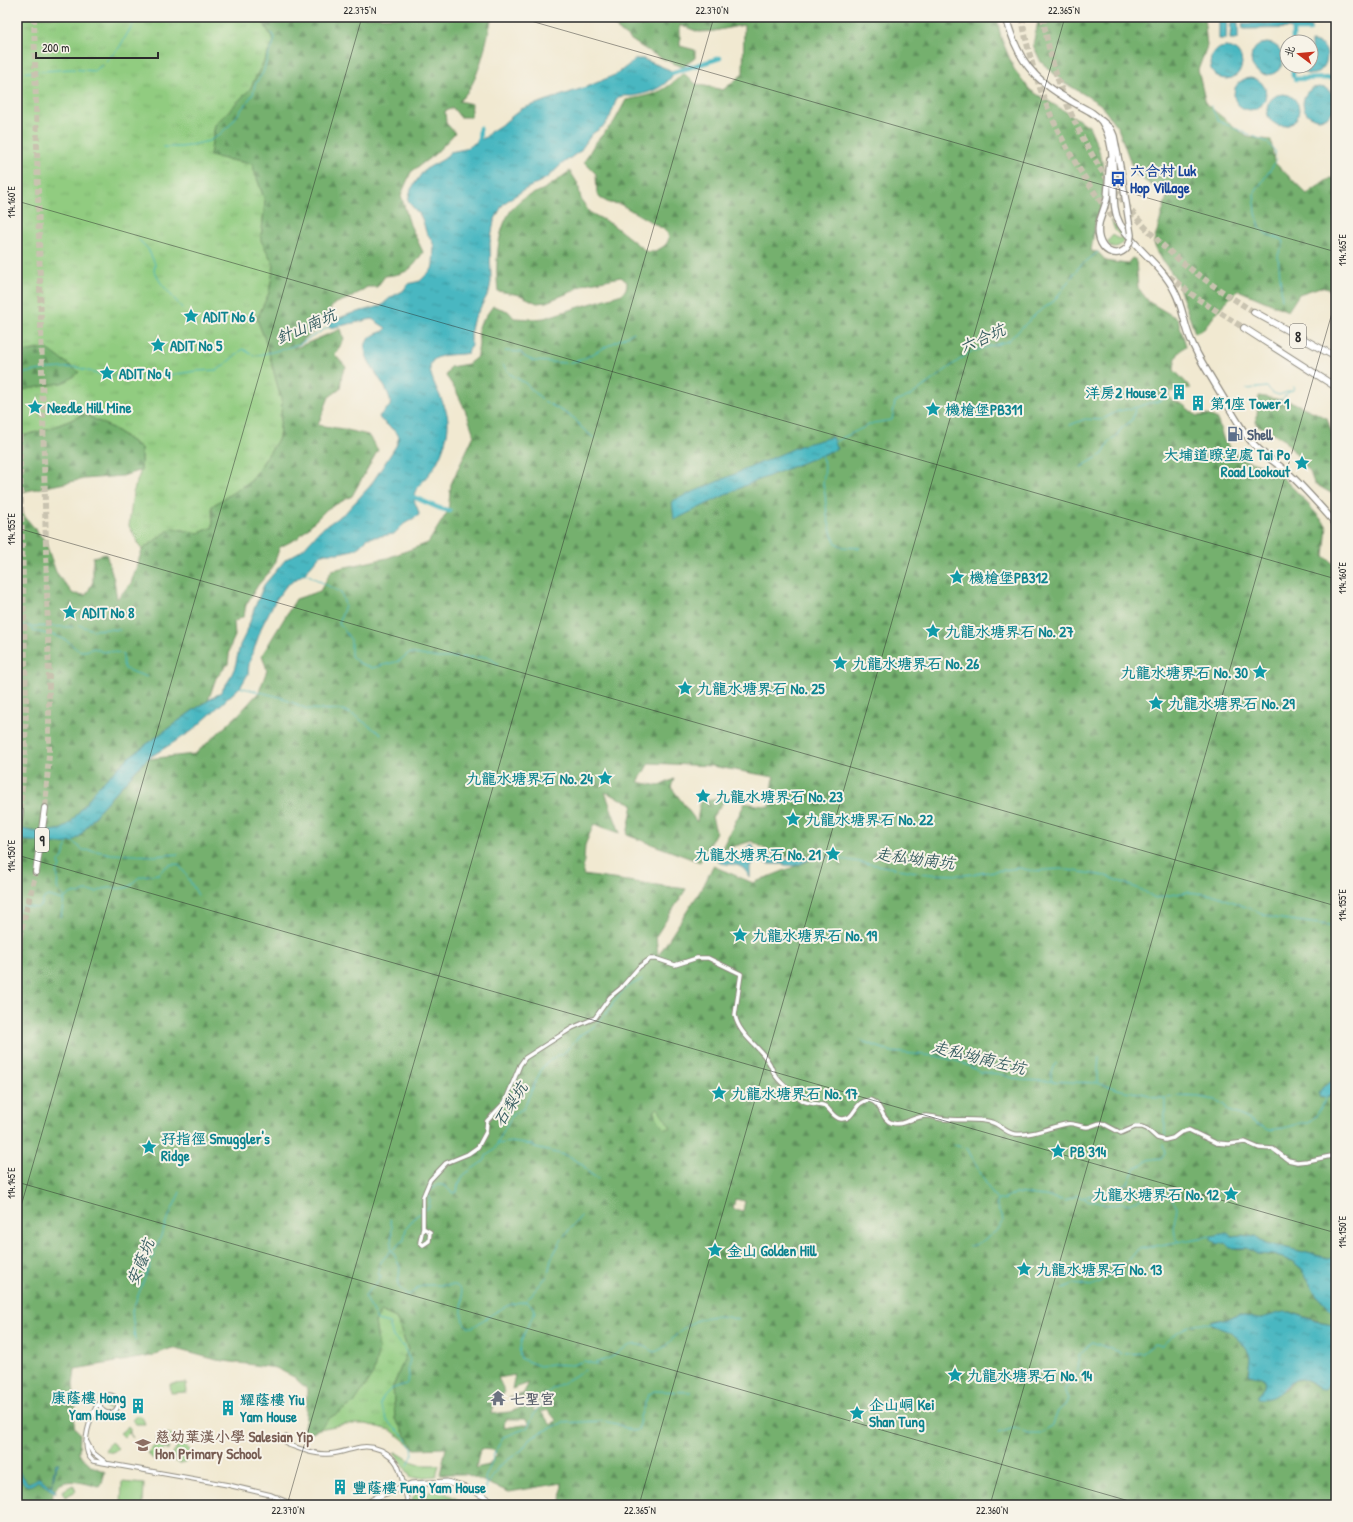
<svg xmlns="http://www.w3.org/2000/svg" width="1353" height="1522" viewBox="0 0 1353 1522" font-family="'Patrick Hand','LXGW WenKai TC',sans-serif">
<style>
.grass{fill:url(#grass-tufts);stroke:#5e7c56}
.forest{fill:url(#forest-firs);stroke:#506e4c;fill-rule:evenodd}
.park{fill:#91cc80;stroke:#5e7c56}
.water{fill:url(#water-ripples);stroke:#3a7176}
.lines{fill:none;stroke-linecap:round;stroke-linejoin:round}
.stream{stroke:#48b7c1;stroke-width:1}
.canal{stroke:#48b7c1;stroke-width:4.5}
.highway-tunnel{stroke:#c9c3b0;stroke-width:6;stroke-dasharray:6 3;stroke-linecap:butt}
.street-casing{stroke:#8e8a7e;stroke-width:5.5}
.secondary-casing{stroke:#8e8a7e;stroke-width:7}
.primary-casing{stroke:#8e8a7e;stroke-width:8}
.highway-casing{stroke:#8e8a7e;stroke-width:8}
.street{stroke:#fff;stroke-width:3.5}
.secondary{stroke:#fff;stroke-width:5}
.primary{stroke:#fff;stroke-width:5.5}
.highway{stroke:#fff;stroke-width:6}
.primary-bridge-casing{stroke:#8e8a7e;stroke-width:8;stroke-linecap:butt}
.primary-bridge{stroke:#fff;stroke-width:5.5}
.ticks{fill:none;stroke:#2b2b2b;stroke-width:1;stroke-opacity:0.45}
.labels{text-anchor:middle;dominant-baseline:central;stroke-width:4;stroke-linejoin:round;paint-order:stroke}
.shield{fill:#f7f3e8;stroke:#686764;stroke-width:1}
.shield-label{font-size:14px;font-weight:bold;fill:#2b2b2b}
.transit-label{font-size:15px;font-weight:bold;fill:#164399;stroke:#f7f3e8;text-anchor:start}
.culture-label{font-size:15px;font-weight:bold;fill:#0d838f;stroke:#f7f3e8;text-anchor:start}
.service-label{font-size:15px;font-weight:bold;fill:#4e5e75;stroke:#f7f3e8;text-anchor:start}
.worship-label{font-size:15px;font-weight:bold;fill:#5b616d;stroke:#f7f3e8;text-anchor:start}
.education-label{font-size:15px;font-weight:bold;fill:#785e54;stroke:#f7f3e8;text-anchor:start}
.water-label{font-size:16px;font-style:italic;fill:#355c60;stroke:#f7f3e8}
.neatline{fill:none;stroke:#2b2b2b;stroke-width:1.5}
.ticks-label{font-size:10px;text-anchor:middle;fill:#2b2b2b}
</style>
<defs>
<pattern id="grass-tufts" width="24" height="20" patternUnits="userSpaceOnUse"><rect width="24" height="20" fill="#91cc80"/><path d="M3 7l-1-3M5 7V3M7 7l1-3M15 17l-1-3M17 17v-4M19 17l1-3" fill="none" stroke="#7daf6f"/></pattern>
<pattern id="forest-firs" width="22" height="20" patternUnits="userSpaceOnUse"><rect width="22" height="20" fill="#74b06e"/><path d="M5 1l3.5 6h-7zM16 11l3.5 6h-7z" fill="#5f8f5b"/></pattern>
<pattern id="water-ripples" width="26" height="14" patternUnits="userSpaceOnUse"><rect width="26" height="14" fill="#48b7c1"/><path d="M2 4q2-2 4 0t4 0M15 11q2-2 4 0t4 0" fill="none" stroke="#3c959d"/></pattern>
</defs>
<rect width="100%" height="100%" fill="#f7f3e8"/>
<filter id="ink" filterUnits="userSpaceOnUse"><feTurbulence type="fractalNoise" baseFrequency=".025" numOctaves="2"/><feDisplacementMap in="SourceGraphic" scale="8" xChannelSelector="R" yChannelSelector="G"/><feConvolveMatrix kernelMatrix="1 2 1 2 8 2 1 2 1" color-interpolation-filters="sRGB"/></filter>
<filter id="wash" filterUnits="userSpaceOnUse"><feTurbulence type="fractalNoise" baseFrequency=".012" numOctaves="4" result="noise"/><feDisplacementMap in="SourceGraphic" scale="16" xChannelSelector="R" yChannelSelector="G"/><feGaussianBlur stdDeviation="0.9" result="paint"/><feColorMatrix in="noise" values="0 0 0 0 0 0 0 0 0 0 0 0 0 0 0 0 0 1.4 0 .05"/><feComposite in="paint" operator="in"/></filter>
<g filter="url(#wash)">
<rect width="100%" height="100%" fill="#f1e9d1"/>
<path class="grass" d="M17,17H260L274,41L250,89L215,125L210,156L252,164L265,201L261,240L274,265L269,293L257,319L267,345L282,403L279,438L251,481L212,506L213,527L199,533L172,528L142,550L129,526L133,493L141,470V448L116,430L84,414C62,425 40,432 17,437V391L20,390L46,348L17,353Z
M1111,220L1125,238C1122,245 1117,249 1110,246L1107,242L1113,235L1119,239L1121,237L1115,230Z
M380,1311L396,1318L408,1350L393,1387L395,1419L415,1449L391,1430L366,1424H345L319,1429L331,1417L354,1403L379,1349L375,1322Z
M104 1404a5 5 0 1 1 10 0a5 5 0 1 1-10 0Z
M140,1415L143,1419L145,1424H136L132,1420L136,1416Z
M127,1426L130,1429V1434L133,1438L129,1432L124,1437L120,1433L124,1430Z
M171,1434L178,1441L179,1439L190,1450L188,1453L187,1460C183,1464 178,1464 174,1460L172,1453L177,1448L162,1435Z
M158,1435L169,1447L167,1451L165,1448L156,1440Z
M111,1442L118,1448C114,1452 111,1454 105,1450Z"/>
<path class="forest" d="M260,17H492C486,42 479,85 459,101L472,104L471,117H460L453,108L445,111L446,123L455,133L435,154L411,172L401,195L410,225L423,252C412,270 407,274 385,276L377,287H367L352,297L334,304L314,331L293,349L341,329L344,339L335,355L346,367L342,374L340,389L329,397L318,425L343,429L368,435L378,450L352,496L327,509L298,538L280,547L272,569L258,585L246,605L244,616L234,622L235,636L230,647L228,664L216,678L208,701L192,711L129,757L97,788L78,813L71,822L62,829L51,831L37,832L17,828V507L45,541L56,572L73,594L86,595L93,582V557L106,554L114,580L117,599L131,583L142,550L172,528L199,533L213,527L212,506L251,481L279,438L282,403L267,345L257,319L269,293L274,265L261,240L265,201L252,164L210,156L215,125L250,89L274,41Z
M605,17H997L1001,38L1014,69L1030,90L1089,126L1097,144L1102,161L1104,184L1101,208L1096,217L1091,251L1098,252L1106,261L1127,264L1132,258L1136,260L1138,288L1149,302L1178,319L1186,346C1178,351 1174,360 1174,370L1191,388L1183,389L1170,392L1169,397L1173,401L1182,404L1197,416L1207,415L1216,418L1218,422L1224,441L1241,459L1274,469L1299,494L1327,526L1324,556L1336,566V1079L1325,1085L1320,1098L1327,1097L1336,1092V1253L1332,1257L1328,1258L1266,1243L1256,1237L1241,1235L1232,1236L1227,1234L1221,1235H1217L1225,1243L1238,1249L1247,1248L1257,1254L1273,1255L1292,1261L1302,1269L1316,1294L1333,1312L1335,1315V1322L1330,1324L1290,1312L1258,1319L1240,1315L1211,1321C1217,1328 1220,1326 1228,1330C1237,1334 1250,1349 1251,1359C1251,1365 1248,1369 1249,1374L1266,1379L1265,1386L1258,1395L1284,1390L1295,1380L1300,1379L1305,1380L1315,1387H1328L1336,1377V1505H561L562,1483L509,1492L466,1474H440L446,1448L415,1449L395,1419L393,1387L408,1349L396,1318L381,1311L375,1322L379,1349L373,1374L354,1403L331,1417L319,1429L302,1436L306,1417L307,1389L294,1377L276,1368L217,1360L172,1348L151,1356L75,1369L73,1385L76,1410L74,1424L75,1428L80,1433L79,1454L92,1466L105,1472L101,1486L99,1487C77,1481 53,1473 51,1505H17V840L62,844L79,837L101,808L147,759L195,754L239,714L259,692L267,670L262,655L296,599L320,591L332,570L387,558L428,543L448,511L451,484L474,435C467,414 460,394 446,376L450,367L468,364L477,357L479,344L478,327L493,306L508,311L514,318L534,319L544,318L622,294C626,290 627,287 627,282L621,277L585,284L571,292L546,302L537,303L520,295L498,291C495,262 496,218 522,199C528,195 536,193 542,190C552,185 561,177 570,171L578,184L581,199L589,212L613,225L647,252C659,252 676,242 665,230L620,204L609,203L600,198L597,193L596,174L584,162L595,143L614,122L626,100C651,95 665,93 683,73L696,84L723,90L743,74L744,25L714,31L699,32L680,25V46L695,50V58L683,67C653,56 627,40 605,17ZM649,763L712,766L774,777L770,807L745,803L721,850L752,841L778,857L821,856L753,883L713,866L704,885L658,956L656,936L686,889L583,875L585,845L594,824L620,833L605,792L633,804L627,835L700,862L716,832L712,817L727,797L700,802L697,822L671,787L674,779L659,786L638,782ZM735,1199L745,1201L743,1211L733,1209ZM515,1375L512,1389L529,1383L523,1394L509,1397H525L531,1405L509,1412L491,1414L493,1405L505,1392L498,1378ZM542,1398L549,1401L536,1411L532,1410L535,1403ZM548,1410L556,1420L551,1425L541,1412ZM505,1419H525L530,1424L504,1428ZM480,1449L494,1450L497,1455L488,1465L476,1468Z
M1039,17H1204L1207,46L1198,70L1206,104L1247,137L1271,140L1274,162L1307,194L1330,178L1336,179V286L1333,290L1320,287L1299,294L1288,311L1238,290L1221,307L1204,329L1195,333L1176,279L1157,253L1154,242L1167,196L1135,174L1118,128L1100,104L1065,83L1041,62L1033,45Z
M46,348L79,372L66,382L17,391V353Z
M1259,396L1292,402L1327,418L1334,441L1336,442V496L1314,483L1310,472L1285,440L1256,424Z
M84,414L116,430L141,448V470L123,476L84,479L17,493V437C40,432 62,425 84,414Z"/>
<path class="park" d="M658,1108L671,1128L665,1129C661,1123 655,1118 655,1110Z
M186,1383L187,1392L171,1393L170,1384Z
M159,1442L166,1448L154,1460L147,1453Z
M396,1452L411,1461L423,1465H439L436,1476L411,1478L402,1463L394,1453Z
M122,1482L144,1484L143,1505H121Z
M73,1485L76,1491L65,1497L62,1491Z
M419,1489H421L428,1494L430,1491C442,1490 457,1498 466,1505H414L412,1499Z"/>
<path class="water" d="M1219,17H1227L1226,39H1219Z
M1231,22H1238V39H1230Z
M1242,23H1311V28L1243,29Z
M1311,42C1344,44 1319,94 1297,66H1311Z
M1251 59a16 16 0 1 1 32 0a16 16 0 1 1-32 0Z
M1210 63a16 16 0 1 1 32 0a16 16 0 1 1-32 0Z
M636,59H643L670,70L672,76C663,89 647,94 632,96C626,96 622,95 617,98L610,117L605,125L592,134L580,151L562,164L547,178L524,190L507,201L502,206L494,221L490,243L491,282L489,292L473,321L471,330V346L468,353C458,356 437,352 431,363C425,375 448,404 448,421C449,435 441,459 432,470C427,477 419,484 415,492C411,501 419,507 419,515L404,524L394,534L368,538L360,546L353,550L339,553H325L320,555L305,573L286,586L275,601L262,626L249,664L248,674L241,686L192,731L147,759L139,767L101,808L79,837L72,842L62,844L17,840V828L37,832L51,831L62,829L71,822L78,813L97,788L129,757L192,711L220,693L229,680L235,667L240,645L247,631L254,609L264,585L286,559L299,552L305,547L320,530L346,512L370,486L396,446L399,437L397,433L380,419L379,416L390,406C395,383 336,345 384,331L386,328L372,319L330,328L329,327V324L342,317L350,314L381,306L391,297L403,291L408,284L420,281L432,269L433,265L434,246L432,241L426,232L423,221L420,215L410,204L408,200L411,189L424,170L444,159L450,152L465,149L478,141L486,137L490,132L504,123L521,109L589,86L617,74Z
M1234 94a16 16 0 1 1 32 0a16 16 0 1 1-32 0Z
M1303 103a16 16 0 1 1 32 0a16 16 0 1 1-32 0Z
M1267 110a16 16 0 1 1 32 0a16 16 0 1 1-32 0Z
M832,437L837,449L744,486L674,520L672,501L802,445Z
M752,844C760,868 796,858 815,857L796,866L785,865L782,864H768L761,862L754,863L750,867V878C742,862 736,866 720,863L718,860L717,858L732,860L740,858L744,850Z
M1336,1079V1092L1324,1098L1319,1097C1318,1087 1329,1083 1336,1079Z
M1227,1233L1232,1236L1241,1235L1256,1237L1266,1243L1328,1258L1332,1257L1336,1253V1377L1325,1389C1314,1390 1309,1378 1299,1379C1286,1381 1277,1403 1258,1398V1395L1265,1386L1266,1379L1249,1375L1251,1357L1245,1347L1231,1332L1212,1325L1210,1322L1240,1315L1258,1319L1283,1312H1290L1316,1321L1333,1324L1335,1322V1315L1316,1294L1302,1269L1292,1261L1273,1255L1257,1254L1247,1248H1230L1225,1243L1218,1244L1211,1239V1236Z
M56,1463H59C53,1471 55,1479 51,1487L56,1491L55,1493L38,1481L32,1485L27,1486C21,1481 17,1477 17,1469L28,1483L40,1477L50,1487L53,1480V1474Z"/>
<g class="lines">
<path class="stream" d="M17,73L71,69L94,71L101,66L119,48L137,17
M1211,106L1218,121L1267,142L1275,151L1276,161L1254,194L1256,213L1260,227L1266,234L1283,240L1284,243L1278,255L1282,299
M163,147H182L209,141L219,135L230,125L253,94L255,84L263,73L268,56L273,46L275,37L271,33
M139,240L148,249L155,264L154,271L161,283L182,308
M505,351L520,352L525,357L534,361L566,363L581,360L634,332
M502,364L510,374L525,383L544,401L574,418L582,428L595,439
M17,380L25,373L47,369L76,367L105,376H123L170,375L196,371L218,370L243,349L254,356L272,352L300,344L330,326
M1247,389L1267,387L1273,393L1279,395L1293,390L1294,387
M1274,402L1282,399L1290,391
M1070,425L1085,419L1101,420L1118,411L1138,407L1148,403L1156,402L1169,396
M834,442L873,423L892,420L895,402L912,395L970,352L1008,341L1037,313L1054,301L1079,267L1098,252
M821,455L825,467L823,484L825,494L827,516L832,535L836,543L843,547L860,548
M1081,467L1103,454L1110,441L1117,435L1121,429L1132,420L1135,409
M305,573L341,593L345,605L339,623L351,640V656L359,663L372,668L399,661L409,653L438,658L488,657L498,664
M79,625L93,630L108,629L120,630
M17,626L73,627
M30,627L33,631C42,633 52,634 61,638C76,643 74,657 94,648L103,652L110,651L123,654V664L125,669L147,677
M239,687L280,697L307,709L343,710L355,716L381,734
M72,841L83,850L96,851L111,854L154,856L178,854
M815,857L836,858L928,874L964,875L1019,868L1033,871L1061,869L1106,876L1142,890L1155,898L1187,892L1215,895L1274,918L1336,926
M64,897L57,888L58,876L56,873L60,867L59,862L63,857L67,843
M17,911L23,906L37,908L41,906L44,898L49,896L62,900L72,893L79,894L85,891L97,892C109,884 116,891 128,887C132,886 135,879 140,877C145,875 153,875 159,874C164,867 170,862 179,865L185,873L198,895
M61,917L64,899
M859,1040L892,1052L936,1056L961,1062L980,1072L1000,1074L1020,1080L1097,1083L1125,1091L1146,1094L1157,1098H1165
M1051,1081V1074L1056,1063
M1098,1082V1068L1099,1057
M1165,1136V1098L1178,1096L1199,1097L1216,1100L1224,1105L1229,1111L1246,1118L1268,1130L1284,1128L1300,1123H1309L1316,1116L1327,1097
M498,1144L510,1142L533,1145L535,1148L565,1155L582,1164L588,1172L598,1179
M953,1145L967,1148L989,1189L996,1199
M1087,1196L1108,1191L1128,1183L1135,1168L1141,1166L1146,1160L1161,1158L1165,1153L1163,1144
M1085,1197L1086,1200L1098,1201L1107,1206L1123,1203L1129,1204L1153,1193L1168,1194L1177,1207C1176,1217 1170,1234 1179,1241
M425,1210L429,1207L430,1199L428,1194C431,1188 437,1182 445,1186C448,1188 449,1191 453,1193L457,1192L458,1185L465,1174L485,1160L486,1156L494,1150L506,1126L514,1113L523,1109L542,1068C546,1062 552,1061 557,1055H562L581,1034L592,1028L610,1009L613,1002L626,988L642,979
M390,1219L392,1227L391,1248L400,1267L398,1286L404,1293L409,1295L421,1286L424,1285H455C471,1292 454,1318 468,1327H473C487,1318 509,1300 527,1302L532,1306L535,1312C529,1323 515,1347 521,1359L540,1366L551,1364L572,1365L584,1361L598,1365
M968,1246C970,1246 972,1246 974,1245C981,1243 1003,1228 1003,1221C1002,1214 995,1209 997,1200H1003L1016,1193L1045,1196L1066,1201L1077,1195L1082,1198L1085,1197
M394,1249L404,1240L406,1229L416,1216L421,1213
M391,1250C388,1255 382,1259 380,1264C378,1267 379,1271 378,1274L381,1276C377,1285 369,1288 365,1296L377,1320L389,1323L393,1337L403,1346L410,1360L408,1367L409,1377L408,1381L406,1384L391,1389L384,1396L380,1404L388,1422L407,1439L409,1445L412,1448L413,1454L408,1465
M1062,1289L1075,1283L1091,1286L1110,1276L1130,1259L1138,1249L1211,1236
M526,1301L548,1275L551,1259L563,1237L581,1216
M135,1341L132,1311L166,1223L180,1192
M595,1363C602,1361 609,1359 615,1355C618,1353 620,1351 623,1349C635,1341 644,1345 654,1352C664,1349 669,1343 676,1335C693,1318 715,1311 738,1320
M998,1433L1014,1428L1028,1433H1041L1052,1427L1058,1411L1065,1405L1068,1399L1065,1392V1388L1075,1383L1079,1356L1092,1342L1124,1354L1143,1353L1154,1344L1162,1346C1173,1333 1193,1319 1211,1324
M486,1487L499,1466L522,1450L531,1437L562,1423L602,1421L617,1424L632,1431L638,1430L640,1417L648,1395L654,1391L691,1392
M486,1489L485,1478L492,1462L494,1454L503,1437L527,1428L544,1396L552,1389L585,1370"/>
<path class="canal" d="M1293,42V30H1310
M668,74L720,58
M1293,76V66
M1295,79L1336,78
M479,144L480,128
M409,495L439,508L450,511"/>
</g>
</g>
<g filter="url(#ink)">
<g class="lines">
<path class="highway-tunnel" d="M34,17L49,680V754L45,808
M1022,17C1034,96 1071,166 1121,228
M1043,17C1056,105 1103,190 1168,250C1194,274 1224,293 1254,312
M1162,271L1198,299L1244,328
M17,345L26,699L25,753L20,811
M17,946L36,872"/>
<defs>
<path id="street" d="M423,1228L430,1232L429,1241L423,1245L420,1242L423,1228V1197L430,1180L446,1163L468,1154L478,1147L486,1132L487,1121L505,1102L520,1065L525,1058L572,1028L595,1018L610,997L621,988L639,967L650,959H657L675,965L697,958H708L741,974L735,1015C739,1035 757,1044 768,1061C771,1065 772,1070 775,1075C781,1084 793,1093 802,1100C808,1105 817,1102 825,1106C831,1110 833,1118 841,1119C857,1120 852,1101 870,1100C883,1104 880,1119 892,1123C903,1127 915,1115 927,1116C933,1116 939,1119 945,1119C960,1121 976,1118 991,1122C1000,1124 1005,1133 1015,1134C1033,1136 1049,1127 1066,1124C1074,1122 1079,1127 1087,1127C1092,1127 1096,1123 1102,1123L1121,1133L1135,1127H1142L1147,1129L1157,1138L1165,1140L1173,1138L1181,1132L1189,1130L1216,1143L1229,1144L1245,1142L1259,1148L1273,1149L1288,1160L1297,1162L1307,1161L1336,1155
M100 1404a9 9 0 1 1 18 0a9 9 0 1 1-18 0Z
M101,1399C91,1413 78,1448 93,1461L228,1485L271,1495L294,1505
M92,1417L99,1412H104
M286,1437L285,1441L289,1445C301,1449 314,1455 327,1454C348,1454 359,1441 381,1450C387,1453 393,1457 397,1464C403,1476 404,1492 409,1505
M87,1442L92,1452L105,1462
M276,1505L277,1497"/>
<path id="secondary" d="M364,1505L381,1495L411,1484L447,1482L472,1490L499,1505"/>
<path id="primary" d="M1006,17C1017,59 1033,80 1071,101C1082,108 1094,111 1102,122C1114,141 1113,168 1114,190C1114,201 1114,213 1120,224C1135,249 1162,265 1175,292C1183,307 1184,325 1191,340C1197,356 1207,370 1215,384C1227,403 1237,423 1250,440C1260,453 1274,461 1286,471C1304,487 1320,506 1336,524
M1102,121L1111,129L1114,136L1122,177
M1099,223L1107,199L1110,159"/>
<path id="highway" d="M1254,312L1336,357
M1244,328L1336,387
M17,840L20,811
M36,872L45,808"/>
</defs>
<use href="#street" class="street-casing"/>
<use href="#secondary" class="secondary-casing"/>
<use href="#primary" class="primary-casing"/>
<use href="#highway" class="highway-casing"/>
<use href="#street" class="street"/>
<use href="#secondary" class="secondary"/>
<use href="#primary" class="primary"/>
<use href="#highway" class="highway"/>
<defs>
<path id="primary-bridge" d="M1099,223C1093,257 1129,264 1131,235L1122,177"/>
</defs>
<use href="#primary-bridge" class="primary-bridge-casing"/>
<use href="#primary-bridge" class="primary-bridge"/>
</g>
</g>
<path class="ticks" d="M517,17L1336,252M17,201L1336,579M17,528L1336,906M17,855L1336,1233M17,1182L1143,1505M17,1220L362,17M287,1505L714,17M639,1505L1065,17M990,1505L1336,299"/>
<defs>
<symbol id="bus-bare" viewBox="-9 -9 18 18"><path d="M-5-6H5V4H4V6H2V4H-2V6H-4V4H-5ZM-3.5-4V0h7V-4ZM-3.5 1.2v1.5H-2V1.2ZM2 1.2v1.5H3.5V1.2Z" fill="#1a4fb4" stroke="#f7f3e8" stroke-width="2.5" paint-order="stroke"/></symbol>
<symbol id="sight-bare" viewBox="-9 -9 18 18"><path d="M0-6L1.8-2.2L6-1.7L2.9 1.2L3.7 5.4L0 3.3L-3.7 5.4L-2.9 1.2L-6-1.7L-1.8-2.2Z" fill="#0f9aa8" stroke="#f7f3e8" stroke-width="2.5" paint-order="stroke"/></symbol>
<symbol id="building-bare" viewBox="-9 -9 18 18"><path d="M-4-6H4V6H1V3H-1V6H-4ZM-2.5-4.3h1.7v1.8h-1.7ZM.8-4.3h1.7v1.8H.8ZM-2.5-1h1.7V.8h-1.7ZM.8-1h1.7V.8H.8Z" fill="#0f9aa8" stroke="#f7f3e8" stroke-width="2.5" paint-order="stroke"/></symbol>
<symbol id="fuel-bare" viewBox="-9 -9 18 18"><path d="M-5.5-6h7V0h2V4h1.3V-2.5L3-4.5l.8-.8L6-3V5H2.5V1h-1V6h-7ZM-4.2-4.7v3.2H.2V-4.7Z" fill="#5c6f8a" stroke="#f7f3e8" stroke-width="2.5" paint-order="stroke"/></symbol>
<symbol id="temple-bare" viewBox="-9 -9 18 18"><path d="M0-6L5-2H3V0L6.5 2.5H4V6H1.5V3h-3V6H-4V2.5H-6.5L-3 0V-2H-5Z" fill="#6b7280" stroke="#f7f3e8" stroke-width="2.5" paint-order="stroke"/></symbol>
<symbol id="school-bare" viewBox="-9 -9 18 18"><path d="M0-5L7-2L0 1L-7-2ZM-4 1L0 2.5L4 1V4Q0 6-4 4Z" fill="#8d6e63" stroke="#f7f3e8" stroke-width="2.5" paint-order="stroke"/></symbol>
</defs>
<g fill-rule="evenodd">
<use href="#bus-bare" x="1107" y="168" width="22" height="22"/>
<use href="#sight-bare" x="180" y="305" width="22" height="22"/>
<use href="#sight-bare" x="147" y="334" width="22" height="22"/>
<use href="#sight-bare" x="96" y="362" width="22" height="22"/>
<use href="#building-bare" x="1168" y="381" width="22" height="22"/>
<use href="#building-bare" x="1187" y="392" width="22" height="22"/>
<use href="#sight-bare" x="24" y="396" width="22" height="22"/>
<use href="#sight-bare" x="922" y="398" width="22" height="22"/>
<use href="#fuel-bare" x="1224" y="423" width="22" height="22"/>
<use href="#sight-bare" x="1291" y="452" width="22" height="22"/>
<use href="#sight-bare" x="946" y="566" width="22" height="22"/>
<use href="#sight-bare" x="59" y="601" width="22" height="22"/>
<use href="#sight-bare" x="922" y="620" width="22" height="22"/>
<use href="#sight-bare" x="829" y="652" width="22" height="22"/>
<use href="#sight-bare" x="1249" y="661" width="22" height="22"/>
<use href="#sight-bare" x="674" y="677" width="22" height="22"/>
<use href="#sight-bare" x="1145" y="692" width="22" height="22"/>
<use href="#sight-bare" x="594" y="767" width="22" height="22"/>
<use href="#sight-bare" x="692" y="785" width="22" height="22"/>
<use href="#sight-bare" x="782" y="808" width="22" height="22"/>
<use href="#sight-bare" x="822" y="843" width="22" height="22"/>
<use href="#sight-bare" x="729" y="924" width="22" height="22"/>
<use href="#sight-bare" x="708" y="1082" width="22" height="22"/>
<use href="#sight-bare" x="138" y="1136" width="22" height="22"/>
<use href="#sight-bare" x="1047" y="1140" width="22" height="22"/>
<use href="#sight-bare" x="1220" y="1183" width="22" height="22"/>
<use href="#sight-bare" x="704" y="1239" width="22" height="22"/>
<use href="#sight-bare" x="1013" y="1258" width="22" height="22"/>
<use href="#sight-bare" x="944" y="1364" width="22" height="22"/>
<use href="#temple-bare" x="487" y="1387" width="22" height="22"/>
<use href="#building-bare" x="127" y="1395" width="22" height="22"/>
<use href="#building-bare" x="217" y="1397" width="22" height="22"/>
<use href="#sight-bare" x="846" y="1402" width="22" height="22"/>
<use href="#school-bare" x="132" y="1434" width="22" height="22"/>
<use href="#building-bare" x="329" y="1476" width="22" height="22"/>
</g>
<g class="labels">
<g class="shield">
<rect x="1290" y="324" width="16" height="24" rx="3"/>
<rect x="35" y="828" width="14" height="24" rx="3"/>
</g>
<g class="shield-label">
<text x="1298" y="336">8</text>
<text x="42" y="840">9</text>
</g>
<g class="transit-label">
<text x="1130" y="170">六合村 Luk<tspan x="1130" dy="17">Hop Village</tspan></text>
</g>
<g class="culture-label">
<text x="203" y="316">ADIT No 6</text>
<text x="170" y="345">ADIT No 5</text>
<text x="119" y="373">ADIT No 4</text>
<text x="1167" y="392" text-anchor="end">洋房2 House 2</text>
<text x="1210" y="403">第1座 Tower 1</text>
<text x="47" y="407">Needle Hill Mine</text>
<text x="945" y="409">機槍堡PB311</text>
<text x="1290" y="454" text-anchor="end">大埔道瞭望處 Tai Po<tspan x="1290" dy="17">Road Lookout</tspan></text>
<text x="969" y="577">機槍堡PB312</text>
<text x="82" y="612">ADIT No 8</text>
<text x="945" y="631">九龍水塘界石 No. 27</text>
<text x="852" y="663">九龍水塘界石 No. 26</text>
<text x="1248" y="672" text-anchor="end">九龍水塘界石 No. 30</text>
<text x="697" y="688">九龍水塘界石 No. 25</text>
<text x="1168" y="703">九龍水塘界石 No. 29</text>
<text x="593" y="778" text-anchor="end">九龍水塘界石 No. 24</text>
<text x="715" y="796">九龍水塘界石 No. 23</text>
<text x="805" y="819">九龍水塘界石 No. 22</text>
<text x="821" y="854" text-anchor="end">九龍水塘界石 No. 21</text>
<text x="752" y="935">九龍水塘界石 No. 19</text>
<text x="731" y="1093">九龍水塘界石 No. 17</text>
<text x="161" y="1138">孖指徑 Smuggler's<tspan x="161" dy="17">Ridge</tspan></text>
<text x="1070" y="1151">PB 314</text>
<text x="1219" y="1194" text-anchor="end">九龍水塘界石 No. 12</text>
<text x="727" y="1250">金山 Golden Hill</text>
<text x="1036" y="1269">九龍水塘界石 No. 13</text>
<text x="967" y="1375">九龍水塘界石 No. 14</text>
<text x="126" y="1397" text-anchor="end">康蔭樓 Hong<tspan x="126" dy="17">Yam House</tspan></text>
<text x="240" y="1399">耀蔭樓 Yiu<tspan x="240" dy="17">Yam House</tspan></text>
<text x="869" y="1404">企山峒 Kei<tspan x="869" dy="17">Shan Tung</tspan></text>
<text x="352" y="1487">豐蔭樓 Fung Yam House</text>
</g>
<g class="service-label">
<text x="1247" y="434">Shell</text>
</g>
<g class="worship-label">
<text x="510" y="1398">七聖宮</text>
</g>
<g class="education-label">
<text x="155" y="1436">慈幼葉漢小學 Salesian Yip<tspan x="155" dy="17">Hon Primary School</tspan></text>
</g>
<g class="water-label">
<text transform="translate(306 326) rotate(-23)">針山南坑</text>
<text transform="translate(982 338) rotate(-24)">六合坑</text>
<text transform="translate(915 858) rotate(7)">走私坳南坑</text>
<text transform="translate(979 1057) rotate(14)">走私坳南左坑</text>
<text transform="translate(510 1104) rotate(-57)">石梨坑</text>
<text transform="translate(140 1262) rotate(-68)">安蔭坑</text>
</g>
</g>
<rect width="1353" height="1522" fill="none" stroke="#f7f3e8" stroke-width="44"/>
<g transform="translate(1299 54) rotate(286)"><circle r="19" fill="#f7f3e8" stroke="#a5a39c"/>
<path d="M0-3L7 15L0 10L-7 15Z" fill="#c8321e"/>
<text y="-6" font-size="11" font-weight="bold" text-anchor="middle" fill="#2b2b2b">北</text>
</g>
<path d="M36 52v6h122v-6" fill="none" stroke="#2b2b2b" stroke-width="2"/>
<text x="42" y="52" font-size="12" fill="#2b2b2b" stroke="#f7f3e8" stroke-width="3" paint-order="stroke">200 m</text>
<rect x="22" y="22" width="1309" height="1478" class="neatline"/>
<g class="ticks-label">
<text x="360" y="14">22.375°N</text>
<text x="712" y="14">22.370°N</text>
<text x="1064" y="14">22.365°N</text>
<text transform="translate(11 202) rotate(-90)" y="4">114.160°E</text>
<text transform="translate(1342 250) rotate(-90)" y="4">114.165°E</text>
<text transform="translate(11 529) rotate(-90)" y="4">114.155°E</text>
<text transform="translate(1342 578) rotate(-90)" y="4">114.160°E</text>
<text transform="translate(11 856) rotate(-90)" y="4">114.150°E</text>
<text transform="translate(1342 905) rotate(-90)" y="4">114.155°E</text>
<text transform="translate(11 1183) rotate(-90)" y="4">114.145°E</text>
<text transform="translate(1342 1232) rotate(-90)" y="4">114.150°E</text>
<text x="288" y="1514">22.370°N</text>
<text x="640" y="1514">22.365°N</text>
<text x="992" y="1514">22.360°N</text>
</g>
</svg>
